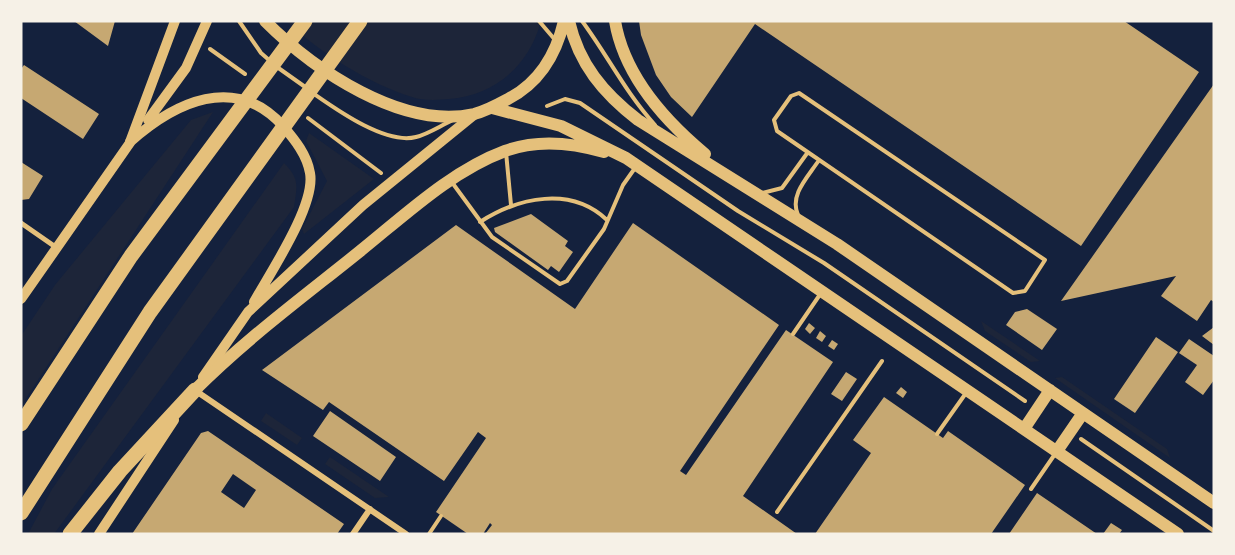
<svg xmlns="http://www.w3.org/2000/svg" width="1235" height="555" viewBox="0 0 1235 555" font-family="'Titillium Web',sans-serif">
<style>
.green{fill:#1d2539}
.building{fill:#c6a872;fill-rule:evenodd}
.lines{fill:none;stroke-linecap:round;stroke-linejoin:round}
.path{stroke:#e5c07b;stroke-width:4}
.service{stroke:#e5c07b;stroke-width:4}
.pedestrian{stroke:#e5c07b;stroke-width:5}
.minor{stroke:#e5c07b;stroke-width:6}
.tertiary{stroke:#e5c07b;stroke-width:10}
.secondary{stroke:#e5c07b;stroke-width:10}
.primary{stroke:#e5c07b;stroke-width:12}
.motorway{stroke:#e5c07b;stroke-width:15}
</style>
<rect width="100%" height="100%" fill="#14213d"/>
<path class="green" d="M286,21H541C529,66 495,95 449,99C438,100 423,101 412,97C367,83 321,53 286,21Z
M213,112L21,406V336L55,285L191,120Z
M309,133L374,179L304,234L302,229L327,181L306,141Z
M284,163C300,179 297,186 294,207L54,534H28L52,489Z
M981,321L1040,361L1031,362L985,331Z
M1062,377L1167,449L1170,458L1055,378Z
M266,413L302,438L297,445L261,421Z
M330,457L389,497L375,498L325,464Z"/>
<path class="building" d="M74,21H115L108,46Z
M639,21H1124L1199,72L1081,246L755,24L692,117L671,97L656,75L641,35Z
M24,65L99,114L83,139L21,98V69Z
M1214,84V302L1211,300L1197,321L1161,296L1176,276L1061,301Z
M21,162L43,176L29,199L21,200Z
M531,214L568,241L565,246L573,252L559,272L551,266L548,270L495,232L494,228Z
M633,223L779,325L680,471L686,475L786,330L833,362L743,496L797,534H485L492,525L490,523L483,534H468L436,512L486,438L478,432L444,481L329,402L323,410L262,370L456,225L575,309Z
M1027,309L1057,329L1042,350L1006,325L1015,312Z
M809,323L815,328L810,334L805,329Z
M1214,327V345L1202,336Z
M820,331L826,336L822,342L816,338Z
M1156,337L1178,352L1135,413L1114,399Z
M1189,339L1214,356V380L1203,395L1185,382L1197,365L1179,353Z
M832,340L838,344L834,350L828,346Z
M846,372L857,379L842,401L831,394Z
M901,387L907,392L903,398L896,393Z
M884,397L943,438L948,431L1025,485L991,534H815L871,453L853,440Z
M330,411L396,457L380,481L313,436Z
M208,431L344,524L337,534H132L201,433ZM233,474L256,490L244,508L221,492Z
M1037,493L1097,534H1009Z
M1111,523L1122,530L1119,534H1103Z"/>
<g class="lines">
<path class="path" d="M210,49L245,74
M547,106L565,99L580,103L738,211L824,263L1025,401
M308,118L381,173
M1081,439L1214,531
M777,512L882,361"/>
<path class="service" d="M239,21L261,53L269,60
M539,21L556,41
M582,21C608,56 625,92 655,125
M277,67L308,89
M799,93L1045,260L1025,291L1013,293L777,131L774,120L791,96Z
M314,94C337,110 386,145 416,137C428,134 440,126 451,121
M506,152L511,205
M451,181L492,237L560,284L567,281L604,229L623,185L635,168
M762,193L782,188L808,152
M798,215C789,195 808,177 819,160
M480,222C519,197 571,186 607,220
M793,334L821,293
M937,434L966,393
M1031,489L1055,454
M429,534L441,516"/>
<path class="pedestrian" d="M21,223L57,248"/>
<path class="minor" d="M196,391L406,534
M353,534L370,509"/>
<path class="tertiary" d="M130,142L175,21"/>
<path class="secondary" d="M148,120L186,68L207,21
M130,142C175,102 235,73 283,126C295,140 307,155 310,173C316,205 270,273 254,302
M21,299L134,137
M203,377L248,312L363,205L475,114
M99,534L174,420"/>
<path class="primary" d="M265,21C314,70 402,130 474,114C486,111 497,105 508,99C539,83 556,55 564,21
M569,21C579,64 603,93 638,120L837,244L1214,503
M615,21C624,75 664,120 705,154
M492,108L561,126L626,158L1178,534
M195,390C246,339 303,297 359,252C404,216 451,171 505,151C537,139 573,143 604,152
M1024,429L1050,390
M1057,451L1083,413"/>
<path class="motorway" d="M21,424L131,256L305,21
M21,513L150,312L360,21
M70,534L120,471L195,390"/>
</g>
<rect width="1235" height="555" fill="none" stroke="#f6f1e7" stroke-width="45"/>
</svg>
